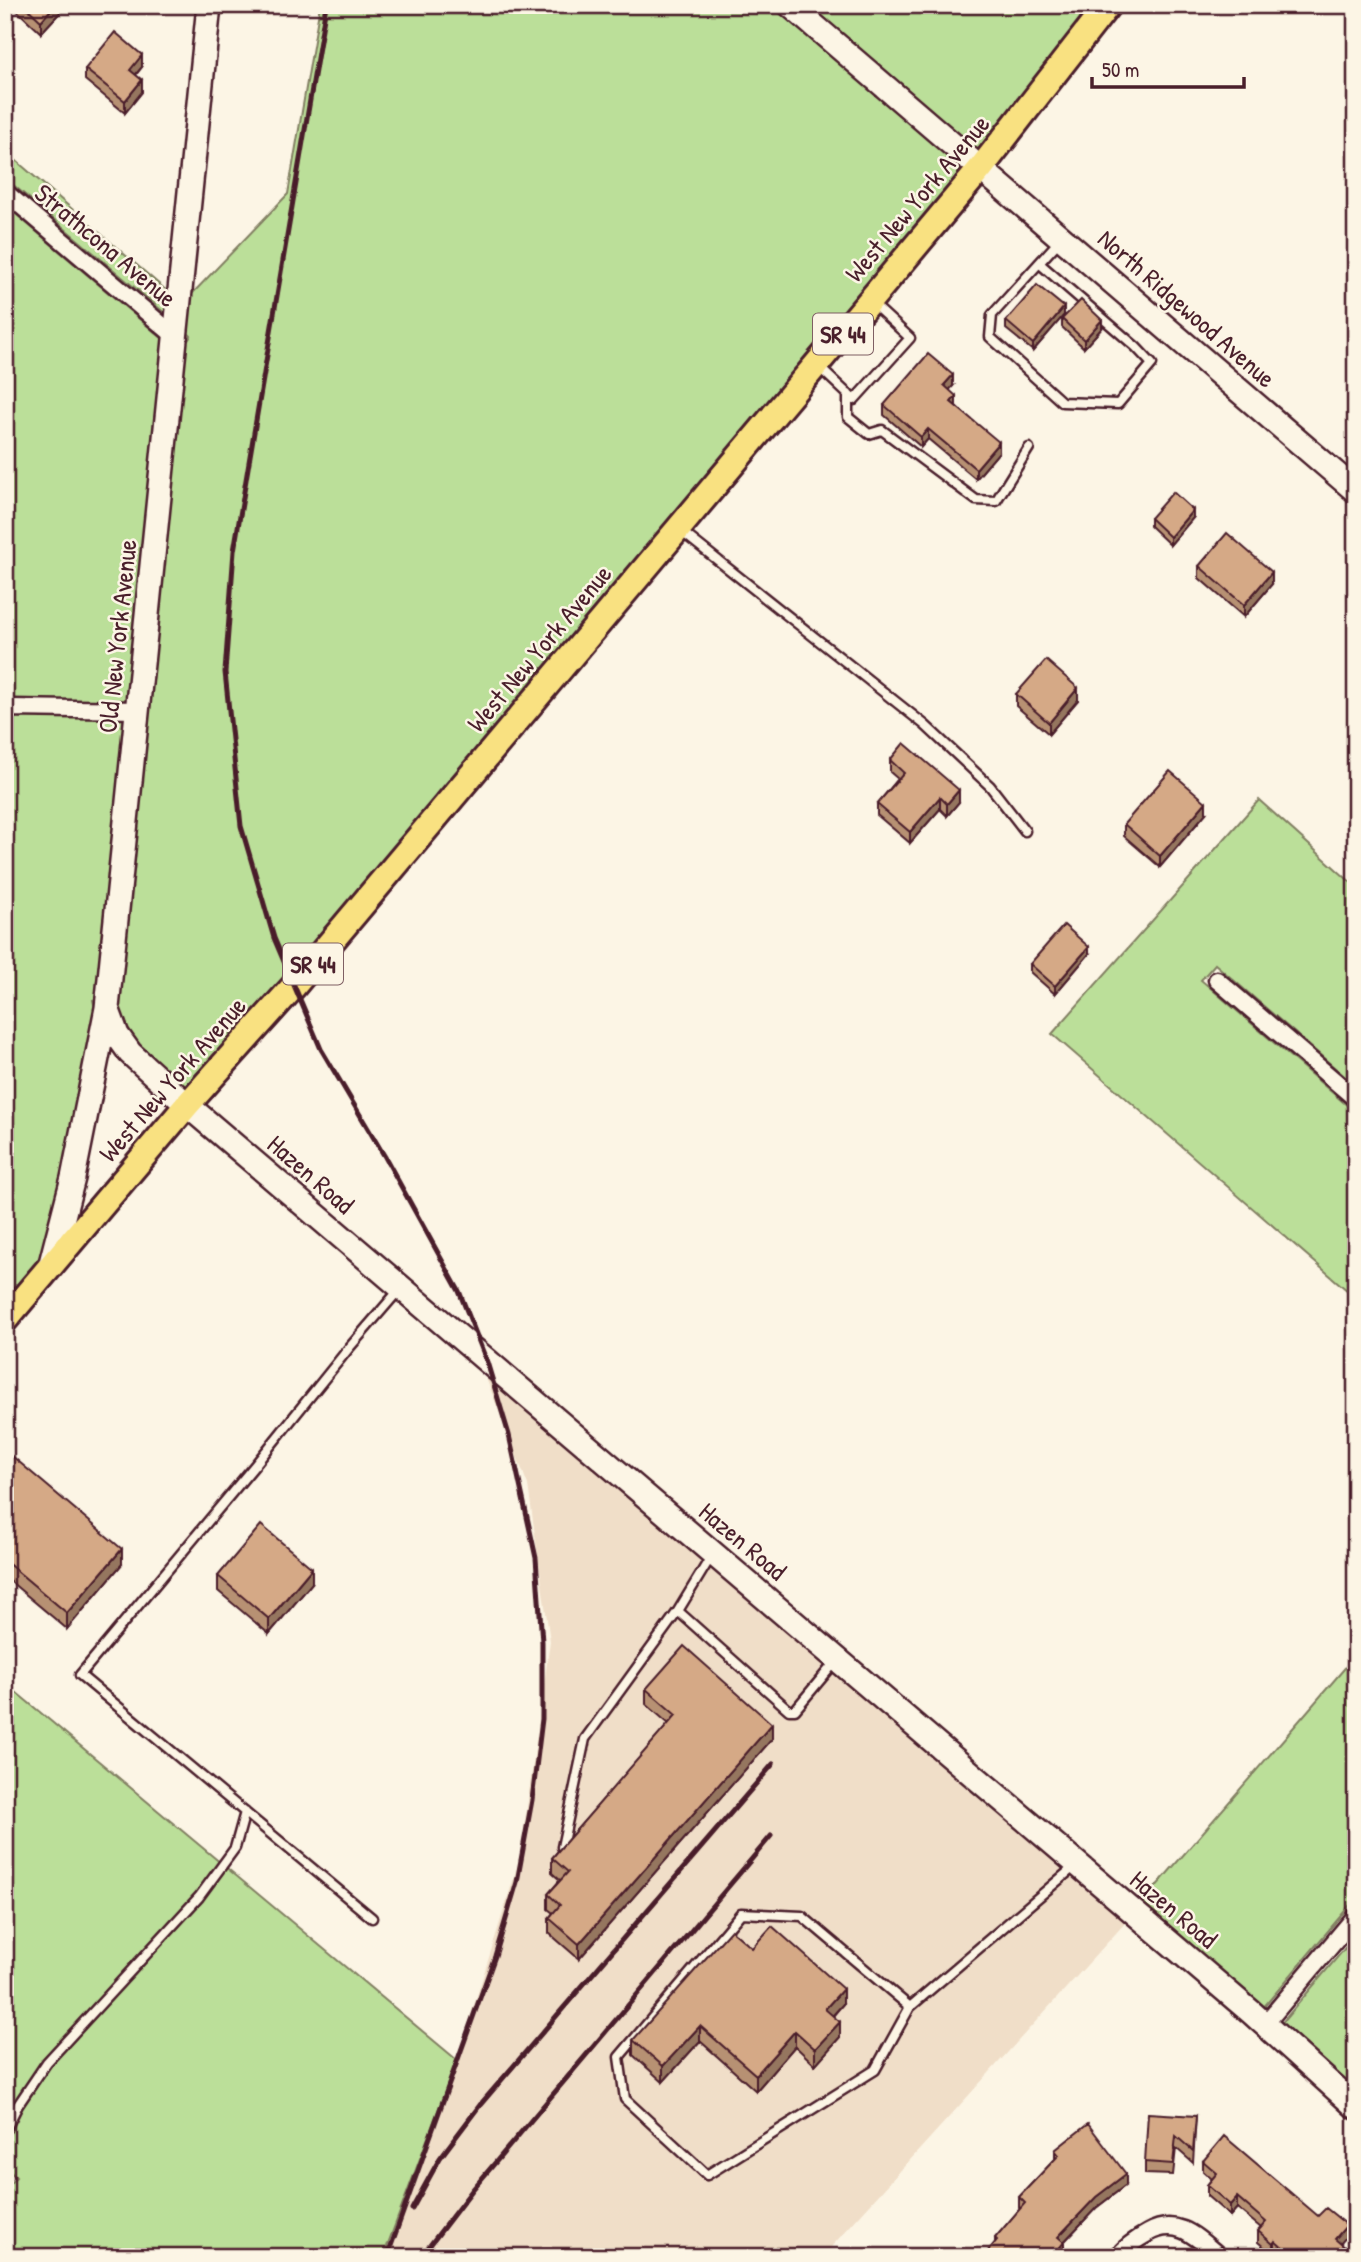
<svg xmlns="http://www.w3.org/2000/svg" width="1361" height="2262" viewBox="0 0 1361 2262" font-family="'Patrick Hand',sans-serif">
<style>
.built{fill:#f0dec8}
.green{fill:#bbdf99;stroke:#827f62;stroke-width:2}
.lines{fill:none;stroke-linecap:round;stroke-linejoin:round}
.lane-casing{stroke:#4a1f2b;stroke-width:13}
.street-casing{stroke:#4a1f2b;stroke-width:21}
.secondary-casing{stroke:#4a1f2b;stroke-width:28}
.primary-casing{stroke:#4a1f2b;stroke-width:30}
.lane{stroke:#fcf5e5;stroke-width:8}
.street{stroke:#fcf5e5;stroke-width:16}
.secondary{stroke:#fcf5e5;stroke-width:23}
.primary{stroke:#f9e181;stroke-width:24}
.rail{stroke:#4a1f2b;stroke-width:5}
.wall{fill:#b79173;stroke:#4a1f2b;stroke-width:2}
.shaded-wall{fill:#95765e;stroke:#4a1f2b;stroke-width:2}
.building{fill:#d5a986;stroke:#4a1f2b;stroke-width:2}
.labels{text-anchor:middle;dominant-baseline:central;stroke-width:5;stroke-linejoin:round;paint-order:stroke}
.shield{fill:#fcf5e5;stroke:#7f5f63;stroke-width:2}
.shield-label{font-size:24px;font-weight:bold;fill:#4a1f2b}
.street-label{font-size:26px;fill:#4a1f2b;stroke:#fcf5e5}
</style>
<rect width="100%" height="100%" fill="#fcf5e5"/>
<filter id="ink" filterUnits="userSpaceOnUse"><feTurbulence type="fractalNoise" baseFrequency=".0143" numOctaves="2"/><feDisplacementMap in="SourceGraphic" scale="14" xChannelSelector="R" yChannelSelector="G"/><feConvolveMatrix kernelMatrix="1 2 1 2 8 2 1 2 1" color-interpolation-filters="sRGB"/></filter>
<g filter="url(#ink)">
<path class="built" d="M484,1373L1126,1922L822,2257H383L457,2060L520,1858L550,1641L528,1485Z"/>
<path class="green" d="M320,5H774L965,168L284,979L186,1090C154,1061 135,1049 119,1008L187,342L191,336L188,333L191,295L288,194Z
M807,5H1093L979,152Z
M5,151L169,293L167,315L5,178Z
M5,205L164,340L97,999L93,1000L95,1008L62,1174L40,1260L5,1302Z
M1259,800L1356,887V1086L1215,964L1201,980L1356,1113V1298L1052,1034Z
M1356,1655V1898L1263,2008L1141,1904Z
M5,1683L457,2060L383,2257H5V2189L16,2177L5,2167Z
M1356,1935V2093L1281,2024Z"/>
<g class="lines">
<defs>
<path id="lane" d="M1039,263L1136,347L1152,364L1118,404L1062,402L990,337L992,315L1060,240
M819,367L854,400L910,338L872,303
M848,394V417L869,434L882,430L976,500L996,501L1029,448
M681,531L925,725L990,786L1025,831
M678,1611L789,1710H795L836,1661
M562,1847L585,1739L678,1611L712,1555
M372,1918L80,1675L255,1465L349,1348L399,1290
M910,2007L802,1916L741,1913L619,2057L625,2099L707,2175L875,2070L910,2007L1075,1866
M5,2131L18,2105L47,2062L199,1897L235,1848L245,1812"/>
<path id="street" d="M5,192L176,337
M5,710L11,708L138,710
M1217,980L1356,1099
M1265,2024L1356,1916
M1117,2257C1127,2246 1135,2240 1148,2233C1178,2216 1197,2238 1220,2257"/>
<path id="secondary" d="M790,5L1356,491
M107,1008L117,1035L130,1053L187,1105L1251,2012L1356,2107
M50,1267L73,1178L107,1008L209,5"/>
<path id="primary" d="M5,1320L187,1105L293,987L816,365L981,168L1108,5"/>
</defs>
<use href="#lane" class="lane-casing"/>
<use href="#street" class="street-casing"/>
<use href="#secondary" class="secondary-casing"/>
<use href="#primary" class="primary-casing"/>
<use href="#lane" class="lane"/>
<use href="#street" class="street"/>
<use href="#secondary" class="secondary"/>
<use href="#primary" class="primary"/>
<path class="rail" d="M326,5L234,551L225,672L241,826L274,938L321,1049L385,1157L459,1291L487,1362L509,1435L536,1558L542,1642V1719L532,1800L517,1882L495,1956L387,2257
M412,2209L440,2158L480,2105L773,1764
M421,2257L473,2189L771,1836"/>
</g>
<path class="wall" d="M11,5H65V7L41,33Z
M142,67L136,75L142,92L125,113L85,80V69Z
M1064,315L1033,351L1006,329V321Z
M1062,319L1102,328L1084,348L1062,327Z
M953,386L949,390L956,406L999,452L976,479L928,439L921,447L884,415V405Z
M1150,518H1193L1170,545L1150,526Z
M1199,566L1272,584L1244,617L1199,578Z
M1016,694L1078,700L1049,734L1016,706Z
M890,760L959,802L947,816L940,809L910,843L877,815V804L898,779L890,772Z
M1206,813L1160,867L1124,836V824Z
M1089,954L1055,994L1030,972V964Z
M5,1464L122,1564L67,1629L5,1577Z
M218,1576L312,1583L269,1634L218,1591Z
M646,1689L772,1739L579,1959L549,1933V1918L553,1913L548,1909V1894L560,1880L552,1873V1858L669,1724L646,1704Z
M752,1948L843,2004L833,2016L840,2037L815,2065L795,2046L756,2091L700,2041L663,2082L633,2055V2040Z
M1196,2116L1193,2163L1176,2148L1173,2175L1145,2174V2162Z
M1055,2150L1126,2185L1096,2208L1064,2242V2253L995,2242V2238L1020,2209L1019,2208V2197L1055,2159Z
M1203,2161L1318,2216L1347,2236L1340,2243L1356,2257H1281L1275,2252L1273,2255L1258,2242V2231L1261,2228L1237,2208L1230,2216L1207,2196V2185L1212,2179L1203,2171Z"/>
<path class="shaded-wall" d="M55,5H65V7L41,33V21Z
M142,55V67L130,81V70Z
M142,80V92L125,113V101Z
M1064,307V315L1033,351V344Z
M1102,320V328L1084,348V340Z
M953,375V386L944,396V385Z
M956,396V407L951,402Z
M928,429V439L921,447V437Z
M999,442V452L976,479V469Z
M1193,510V518L1170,545V537Z
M1272,572V584L1244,617V605Z
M1078,688V700L1049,734V723Z
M959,790V802L947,816V804Z
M940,797V809L910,843V832Z
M1206,802V813L1160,867V856Z
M1089,947V954L1055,994V986Z
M122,1549V1564L67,1629V1613Z
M312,1568V1583L269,1634V1619Z
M772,1724V1739L579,1959V1944Z
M843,1989V2004L825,2024V2009Z
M840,2022V2037L815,2065V2049Z
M700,2026V2041L663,2082V2066Z
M795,2031V2046L756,2091V2075Z
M1126,2174V2185L1096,2208L1058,2248V2237L1096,2197Z
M1237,2197V2208L1230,2216V2205Z
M1347,2225V2236L1335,2250V2239Z
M1275,2241V2252L1273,2255V2244Z
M1064,2242V2253L1061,2257H1052Z"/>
<path class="building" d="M24,5H55L41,21Z
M115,32L142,55L130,70L142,80L125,101L85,69Z
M1037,285L1064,307L1033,344L1006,321Z
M1081,300L1102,320L1084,340L1062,319Z
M928,354L953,375L944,385L956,396L951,402L999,442L976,469L928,429L921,437L884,405Z
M1173,492L1193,510L1170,537L1150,518Z
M1227,533L1272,572L1244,605L1199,566Z
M1046,660L1078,688L1049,723L1016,694Z
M904,743L959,790L947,804L940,797L910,832L877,804L904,773L890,760Z
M1170,771L1206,802L1160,856L1124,824Z
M1064,925L1089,947L1055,986L1030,964Z
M12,1456L122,1549L67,1613L5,1561V1464Z
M261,1525L312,1568L269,1619L218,1576Z
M684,1646L772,1724L579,1944L549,1918L560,1905L548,1894L568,1872L552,1858L676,1715L646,1689Z
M772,1926L843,1989L825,2009L840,2022L815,2049L795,2031L756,2075L700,2026L663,2066L633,2040L731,1930L752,1948Z
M1148,2113L1196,2116L1193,2151L1176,2136L1173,2164L1145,2162Z
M1088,2124L1126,2174L1096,2197L1058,2237L1064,2242L1052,2257H983L997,2240L995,2238L1025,2203L1019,2197L1059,2155L1055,2150Z
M1224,2136L1318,2216L1326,2208L1347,2225L1335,2239L1356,2257H1293L1275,2241L1273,2244L1258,2231L1266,2222L1237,2197L1230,2205L1207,2185L1217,2173L1203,2161Z"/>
</g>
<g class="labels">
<g class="shield">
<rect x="813" y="313.5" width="60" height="41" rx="5"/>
<rect x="283" y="943.5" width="60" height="41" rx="5"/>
</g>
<g class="shield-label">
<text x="843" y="334">SR 44</text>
<text x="313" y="964">SR 44</text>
</g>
<g class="street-label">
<text transform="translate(917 198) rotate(-50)">West New York Avenue</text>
<text transform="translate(106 245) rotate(40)">Strathcona Avenue</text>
<text transform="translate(1187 308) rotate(41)">North Ridgewood Avenue</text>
<text transform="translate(117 636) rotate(-84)">Old New York Avenue</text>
<text transform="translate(539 648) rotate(-50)">West New York Avenue</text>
<text transform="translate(172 1079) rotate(-49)">West New York Avenue</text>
<text transform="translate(311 1174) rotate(41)">Hazen Road</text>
<text transform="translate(743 1541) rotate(40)">Hazen Road</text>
<text transform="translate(1174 1909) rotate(40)">Hazen Road</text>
</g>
</g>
<rect width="1361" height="2262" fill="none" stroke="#fcf5e5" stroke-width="28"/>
<rect x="14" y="14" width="1333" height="2234" fill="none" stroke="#4a1f2b" stroke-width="2.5" filter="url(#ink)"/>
<path d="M1092 77v10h152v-10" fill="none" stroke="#4a1f2b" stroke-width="3.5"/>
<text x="1102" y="77" font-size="21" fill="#4a1f2b" stroke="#fcf5e5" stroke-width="5" paint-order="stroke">50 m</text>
</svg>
